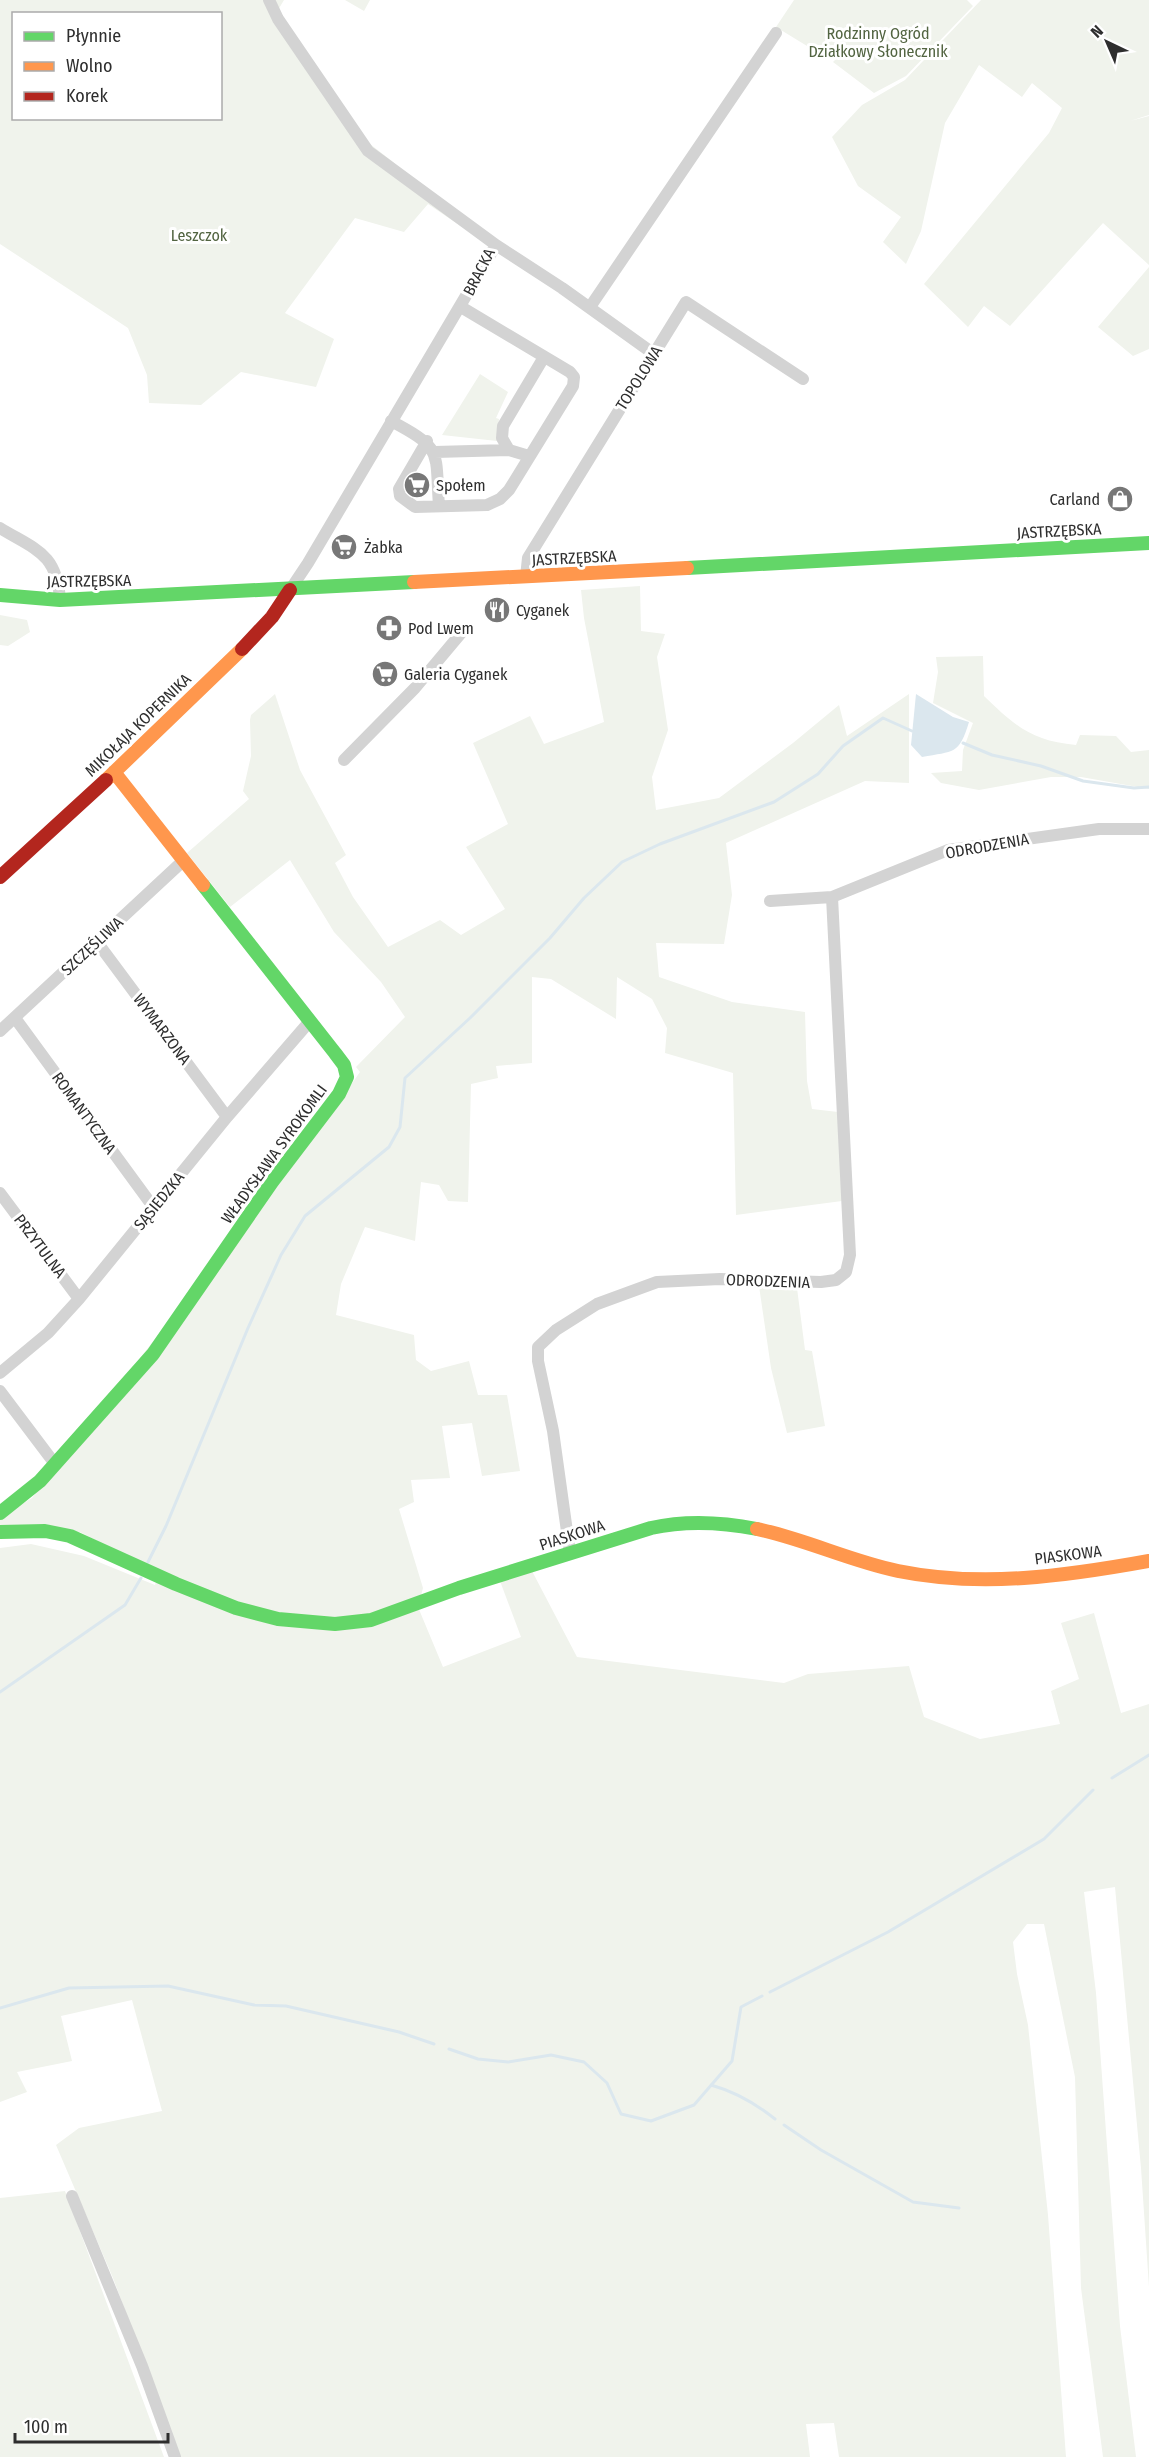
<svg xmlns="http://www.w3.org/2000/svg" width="1149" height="2457" viewBox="0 0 1149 2457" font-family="'Fira Sans Condensed',sans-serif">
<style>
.green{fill:#f0f3ec;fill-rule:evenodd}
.water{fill:#dbe7ee}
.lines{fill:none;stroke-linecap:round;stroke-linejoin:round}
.stream{stroke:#dbe7ee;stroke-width:3}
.street{stroke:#d3d3d3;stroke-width:12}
.fast{stroke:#63d668;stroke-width:14}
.slow{stroke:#ff974d;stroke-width:14}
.jam{stroke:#b3261e;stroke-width:14}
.labels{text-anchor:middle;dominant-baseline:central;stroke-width:6;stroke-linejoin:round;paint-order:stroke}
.park-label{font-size:16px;fill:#526441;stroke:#fff}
.street-label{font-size:16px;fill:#2e2e2e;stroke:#fff}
.poi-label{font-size:16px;fill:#2e2e2e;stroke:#fff;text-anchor:start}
</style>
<rect width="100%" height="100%" fill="#fff"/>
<path class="green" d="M0,0H284L278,10L361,137L393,162L462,227L428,204L404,232L355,218L285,313L334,339L316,387L241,372L201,405L149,403L147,375L128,328L0,244ZM14,14H220V118H14Z
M345,0H370L364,11Z
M794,0H967L973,6L906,76L874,93L833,62L835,60L829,54L825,57L776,27Z
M981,0H1149V115L1130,121L1149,116V265L1103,223L1010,326L984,306L968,327L924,284L1049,133L1062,108L1032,83L1022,97L979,65L945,123L921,231L906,264L883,242L901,217L858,186L832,137L862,105L905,80Z
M1149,267V349L1133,356L1098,327Z
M480,374L508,392L496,418L499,419L497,441L442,435Z
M640,586L641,631L665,634L657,657L668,730L652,777L656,810L719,798L793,743L839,705L847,736L909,694V783L865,781L726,843L732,895L724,944L656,943L659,977L732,1002L805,1012L807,1081L812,1109L838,1112L842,1201L736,1215L733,1073L665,1053L667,1028L652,999L617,977L616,1019L551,979L532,977V1063L496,1066L498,1078L471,1084L468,1202L448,1201L439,1185L421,1182L415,1241L365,1227L341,1284L336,1315L414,1335L416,1360L431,1371L469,1361L478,1395H507L520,1471L482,1476L472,1423L442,1426L450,1478L411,1480L414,1502L399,1509L423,1588L418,1607L443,1667L521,1637L500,1581L532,1571L577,1657L784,1683L808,1674L909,1666L924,1717L980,1739L1060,1724L1051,1691L1079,1679L1061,1623L1094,1613L1121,1713L1149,1704V2287L1141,2168L1115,1887L1084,1892L1096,1993L1120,2326L1136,2457H1103L1081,2288L1075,2077L1044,1924H1027L1013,1942L1017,1974L1028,2025L1048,2215L1066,2457H839L834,2423L806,2424L810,2457H180L113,2278L56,2145L79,2128L162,2111L132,2000L61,2016L72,2061L17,2072L27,2092L0,2102V1548L31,1544L84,1556L155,1585L159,1573L80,1532L0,1526V1517L32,1498L348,1089L360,1072L356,1067L405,1017L381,982L334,932L290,860L230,907L187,853L249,799L243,791L251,756L250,720L251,715L275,694L300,770L346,855L335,863L353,897L388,947L440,920L461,935L505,909L466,847L508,824L473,743L530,716L544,744L604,722L584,618L581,590Z
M0,615L27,620L30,632L8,646L0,645Z
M983,656L984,696C1015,726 1032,741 1076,745L1080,735L1116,736L1131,752L1149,750V789L1081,777H1051L979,790L941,783L931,773L962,771L963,750L973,723L933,703L938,672L936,657Z
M759,1286L797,1288L805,1350L812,1351L825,1426L787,1433L771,1368Z
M65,2191L164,2457H0V2198Z"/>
<path class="water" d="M916,694L953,717L969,722C959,755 954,751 922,757L911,745Z"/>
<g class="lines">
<path class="stream" d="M963,743L992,755L1041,766L1083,781L1134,788L1149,787
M148,1562L166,1526L248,1328L281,1255L305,1216L389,1147L400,1127L405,1078L470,1018L550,938L584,898L622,862L660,844L774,802L818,774L843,746L883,718L912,731
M0,1692L125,1605L141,1578
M1112,1778L1149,1755
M770,1992L888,1932L1044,1839L1093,1790
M0,2008L69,1988L168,1986L254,2005L286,2006L399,2032L434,2044
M449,2049L478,2059L508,2062L551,2055L584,2062L607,2083L621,2114L651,2121L694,2105L732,2061L741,2007L762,1996
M711,2085C736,2092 755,2103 775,2119
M784,2125L821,2150L913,2202L959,2208"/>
<path class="street" d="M269,0L278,19L368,151L496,245L308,563L290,590
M496,245L562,288L654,354
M590,307L776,33
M391,421C444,449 435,451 439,506
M427,441L399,489L400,496L415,507L487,505L500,499L509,490L573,386L574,377L570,372L461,307
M509,450L502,438L503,426L544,357
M435,452L509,450L529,456
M0,528C36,550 57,553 60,600
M526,577L528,558L686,302L803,379
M344,760L415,688L462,632
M770,901L832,897L948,850L1099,829H1149
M97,942L227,1117
M15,1018L154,1208
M0,1031L183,861
M0,1193L79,1299
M0,1373L48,1333L79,1299L227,1117L310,1021
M0,1391L55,1464
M570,1553L553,1431L538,1361V1347L556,1330L597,1304L657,1282L720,1279L821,1282L836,1280L846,1272L850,1255L832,897
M72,2196L142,2366L175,2457"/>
<path class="fast" d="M687,568L1149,543
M0,595L60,600L414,582
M0,1513L40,1481L153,1354L272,1182L339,1094L347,1077L344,1065L335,1053L203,885
M0,1532L45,1531L70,1536L176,1584L236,1608L278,1619L335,1624L371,1620L459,1588L651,1528C687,1520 721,1522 757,1529"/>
<path class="slow" d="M414,582L687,568
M114,772L203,885
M106,780L242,649
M757,1529C805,1539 850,1561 898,1571C981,1588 1067,1576 1149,1561"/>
<path class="jam" d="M242,649L272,617L290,590
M0,877L106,780"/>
</g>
<defs>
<symbol id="supermarket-disc" viewBox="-11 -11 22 22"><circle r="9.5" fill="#777" stroke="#fff"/><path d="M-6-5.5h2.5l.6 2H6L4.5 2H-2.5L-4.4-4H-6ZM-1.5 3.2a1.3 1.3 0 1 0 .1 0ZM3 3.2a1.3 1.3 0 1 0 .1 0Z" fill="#fff"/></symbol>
<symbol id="shop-disc" viewBox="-11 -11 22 22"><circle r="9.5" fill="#777" stroke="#fff"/><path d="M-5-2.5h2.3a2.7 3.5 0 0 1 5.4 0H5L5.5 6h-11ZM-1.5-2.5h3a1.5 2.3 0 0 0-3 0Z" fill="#fff"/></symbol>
<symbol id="restaurant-disc" viewBox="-11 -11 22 22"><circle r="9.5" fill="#777" stroke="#fff"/><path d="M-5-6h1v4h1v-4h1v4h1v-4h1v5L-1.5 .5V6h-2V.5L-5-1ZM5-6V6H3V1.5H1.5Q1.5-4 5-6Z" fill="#fff"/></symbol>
<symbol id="pharmacy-disc" viewBox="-11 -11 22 22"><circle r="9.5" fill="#777" stroke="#fff"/><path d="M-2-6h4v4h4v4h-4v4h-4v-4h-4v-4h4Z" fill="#fff"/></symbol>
</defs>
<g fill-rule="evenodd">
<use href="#supermarket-disc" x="402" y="470" width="30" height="30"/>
<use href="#shop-disc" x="1105" y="484" width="30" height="30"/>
<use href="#supermarket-disc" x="329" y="532" width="30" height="30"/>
<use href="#restaurant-disc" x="482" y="595" width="30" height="30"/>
<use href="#pharmacy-disc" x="374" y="613" width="30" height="30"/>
<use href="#supermarket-disc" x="370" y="659" width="30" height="30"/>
</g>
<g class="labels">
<g class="park-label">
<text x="878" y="33">Rodzinny Ogród<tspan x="878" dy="18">Działkowy Słonecznik</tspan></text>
<text x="199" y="235">Leszczok</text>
</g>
<g class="street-label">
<text transform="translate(479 272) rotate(-63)">BRACKA</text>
<text transform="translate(639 378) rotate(-58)">TOPOLOWA</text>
<text transform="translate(1059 531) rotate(-3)">JASTRZĘBSKA</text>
<text transform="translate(574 558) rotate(-3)">JASTRZĘBSKA</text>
<text transform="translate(89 581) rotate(-1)">JASTRZĘBSKA</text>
<text transform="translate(138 725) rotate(-44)">MIKOŁAJA KOPERNIKA</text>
<text transform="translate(987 846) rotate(-10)">ODRODZENIA</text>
<text transform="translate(92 946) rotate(-43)">SZCZĘŚLIWA</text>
<text transform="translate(162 1029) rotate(53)">WYMARZONA</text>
<text transform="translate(84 1113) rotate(54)">ROMANTYCZNA</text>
<text transform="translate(274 1154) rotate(-54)">WŁADYSŁAWA SYROKOMLI</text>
<text transform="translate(159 1201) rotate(-51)">SĄSIEDZKA</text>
<text transform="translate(40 1246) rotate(53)">PRZYTULNA</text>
<text transform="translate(768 1281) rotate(2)">ODRODZENIA</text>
<text transform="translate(572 1535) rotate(-18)">PIASKOWA</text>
<text transform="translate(1068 1555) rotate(-7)">PIASKOWA</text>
</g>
<g class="poi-label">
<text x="436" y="485">Społem</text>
<text x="1100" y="499" text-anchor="end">Carland</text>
<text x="364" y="547">Żabka</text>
<text x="516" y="610">Cyganek</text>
<text x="408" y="628">Pod Lwem</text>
<text x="404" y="674">Galeria Cyganek</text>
</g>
</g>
<rect x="12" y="12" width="210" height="108" fill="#ffffff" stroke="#ababab" stroke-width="1.5"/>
<rect x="24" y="32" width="30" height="9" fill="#63d668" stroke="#ababab" stroke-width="1.5"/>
<text x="66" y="42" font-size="18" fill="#2e2e2e">Płynnie</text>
<rect x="24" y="62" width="30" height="9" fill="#ff974d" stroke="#ababab" stroke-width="1.5"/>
<text x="66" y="72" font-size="18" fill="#2e2e2e">Wolno</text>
<rect x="24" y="92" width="30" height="9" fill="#b3261e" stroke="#ababab" stroke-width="1.5"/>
<text x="66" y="102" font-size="18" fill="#2e2e2e">Korek</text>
<g transform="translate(1107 42) rotate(316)" stroke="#ffffff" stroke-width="4.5" paint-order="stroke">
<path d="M0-4.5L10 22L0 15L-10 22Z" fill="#2e2e2e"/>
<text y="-9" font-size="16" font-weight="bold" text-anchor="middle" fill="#2e2e2e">N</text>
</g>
<path d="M15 2433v9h153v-9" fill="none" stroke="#2e2e2e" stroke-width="3"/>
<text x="24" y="2433" font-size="18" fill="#2e2e2e" stroke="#ffffff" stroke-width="4.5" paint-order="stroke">100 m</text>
</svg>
